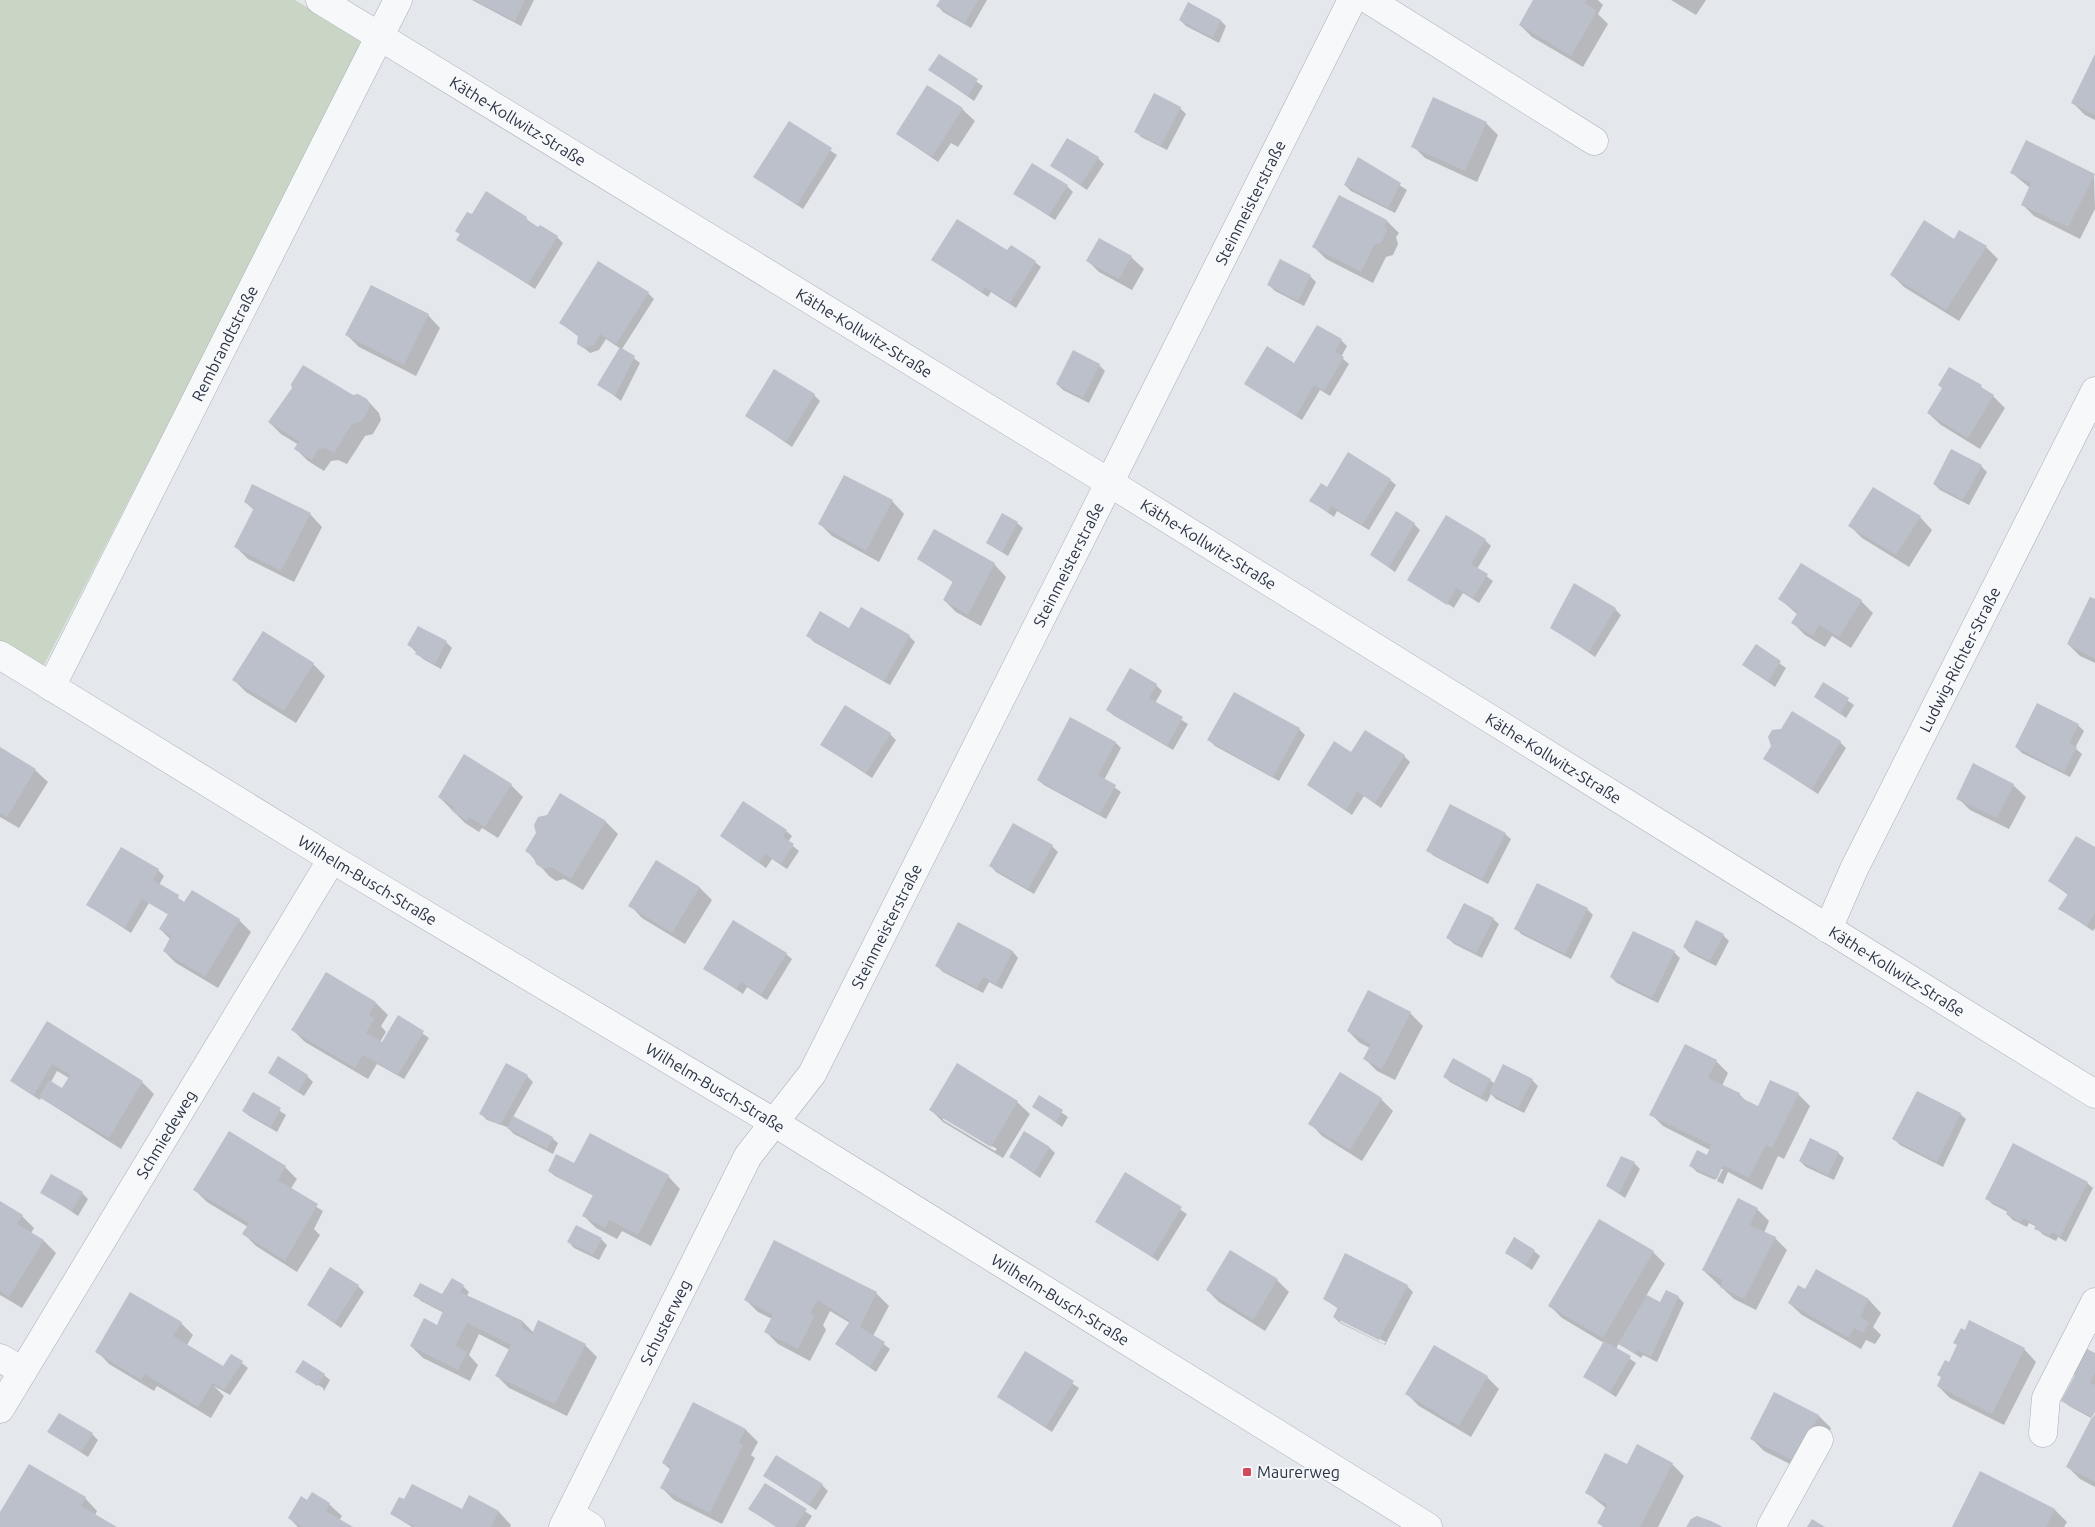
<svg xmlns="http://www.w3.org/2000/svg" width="2095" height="1527" viewBox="0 0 2095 1527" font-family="Ubuntu,sans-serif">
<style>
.green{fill:#c9d6c5}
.shadow{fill:#0003;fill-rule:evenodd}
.building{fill:#bbc0ca}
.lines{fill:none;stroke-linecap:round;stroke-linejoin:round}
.minor-casing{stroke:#a9aeb7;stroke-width:29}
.minor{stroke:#f7f8fa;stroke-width:28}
.poi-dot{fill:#d1495b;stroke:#f4f6f9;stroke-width:2}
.labels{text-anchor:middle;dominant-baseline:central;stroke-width:4;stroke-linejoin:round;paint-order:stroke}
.street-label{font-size:16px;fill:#2b3445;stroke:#f4f6f9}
.poi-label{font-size:16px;fill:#2b3445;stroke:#f4f6f9;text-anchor:start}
</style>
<rect width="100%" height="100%" fill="#e4e7ec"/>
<path class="green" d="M0,0H295L364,42L40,673L0,649Z"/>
<path class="shadow" d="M472,0H534L521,26Z
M941,0H987L971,28L943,12L938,6Z
M1535,0H1598L1603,5L1598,14L1608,24L1583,67L1532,37L1520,25Z
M1671,0H1706L1696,15Z
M1180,20L1221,21L1226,26L1219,43L1186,26Z
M939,56L983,86L974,101L930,70Z
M2095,57V120L2085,115L2073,103Z
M1180,108L1186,114L1167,150L1141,137L1136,131Z
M962,109L975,121L958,147L951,143L938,162L897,134Z
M789,123L837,155L803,209L755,177Z
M1486,123L1498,135L1477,182L1425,158L1413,146Z
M1098,158L1104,164L1087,190L1052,166Z
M1359,159L1407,190L1395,213L1351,191L1345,185Z
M2012,173L2094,175L2095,209L2080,239L2034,216L2022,204L2030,188Z
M1067,186L1073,192L1055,220L1015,194Z
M472,215L526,218L531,224L557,237L563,243L535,289L458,239L461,235L456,231Z
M1387,221L1399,233L1396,237L1398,244L1393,255L1386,257L1373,283L1326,259L1314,247Z
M1099,239L1131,257L1144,269L1132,290L1099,272L1087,260Z
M1986,247L1998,259L1959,321L1904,287L1892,275Z
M1008,252L1035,262L1041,267L1016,308L991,292L988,297L933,260Z
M1310,276L1316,282L1304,306L1275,291L1269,285Z
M648,293L654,299L622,349L640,363L621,401L599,384L621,349L606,339L599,350L590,353L579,344V337L561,323Z
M428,315L440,328L416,376L359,347L347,335Z
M1341,340L1347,346L1341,357L1349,364L1330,396L1320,390L1302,420L1246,384L1295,364Z
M1073,352L1099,365L1105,371L1089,403L1063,390L1057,384Z
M1943,389L1993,396L2005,408L1980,449L1941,425L1928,413Z
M814,395L820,401L792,447L747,416Z
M352,396L367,400L379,413L381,420L373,434L365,436L347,464L338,460L331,461L324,471L308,461L296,449L299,445L281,434L269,422Z
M1981,466L1987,472L1969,505L1940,490L1934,484Z
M1390,480L1396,485L1369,530L1337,511L1334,517L1311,501L1327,488Z
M892,501L904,514L879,562L832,536L820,524Z
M245,502L310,514L322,527L294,582L248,559L236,547L254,510Z
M1920,517L1932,530L1909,567L1862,538L1850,526Z
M1017,523L1023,528L1008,556L987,543Z
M1414,524L1420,530L1395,572L1371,555Z
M1485,540L1491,546L1477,569L1493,581L1479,603L1463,593L1453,609V607L1408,580Z
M918,559L994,564L1006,577L981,626L956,612L944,600L953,582Z
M1780,599L1861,601L1873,613L1851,648L1832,636L1825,647L1805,635L1793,623L1798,615Z
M2095,600V663L2080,656L2068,644Z
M1615,609L1621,615L1595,657L1552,627Z
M849,629L909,636L915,642L890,685L814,642L808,636Z
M446,642L452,648L441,669L423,659L409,645Z
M1756,646L1786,668L1775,687L1744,665Z
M313,664L325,676L296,723L246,692L234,680Z
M1823,684L1854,705L1846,718L1816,697Z
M1156,685L1162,691L1155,703L1188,724L1173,750L1113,715L1107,710Z
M2078,725L2084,731L2075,748L2082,754L2070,777L2022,753L2016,747Z
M1299,729L1305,735L1279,781L1215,746L1209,740Z
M890,734L896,740L872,778L822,745Z
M1840,742L1846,748L1818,794L1764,759Z
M1116,743L1121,748L1104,780L1121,792L1106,819L1044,785L1038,780Z
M0,748L35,770L48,782L19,828L0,817Z
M1352,754L1404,756L1410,762L1381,808L1364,796L1352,815L1308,785Z
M511,785L523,797L498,838L482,828L479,832L465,823L439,797Z
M2013,785L2026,797L2009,829L1970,810L1958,798Z
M561,795L606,822L618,834L583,890L564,879L556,881L549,876L527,851Z
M786,831L792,836L788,842L799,851L787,869L772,859L766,868L721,836Z
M1505,834L1511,839L1488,884L1434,856L1428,851Z
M1052,846L1058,852L1034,894L996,872L991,866Z
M2095,848V928L2093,931L2060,909L2068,895L2050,881Z
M657,861L700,888L712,900L685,944L642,918L630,905Z
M158,870L164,876L159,885L185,903L239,920L251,932L218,988L176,963L164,951L171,940L160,929L169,915L149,903L131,933L88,905Z
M1538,885L1587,909L1593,915L1571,959L1521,934L1516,928Z
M1493,919L1499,924L1482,958L1454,944L1448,938Z
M959,924L1013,952L1018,958L1002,989L989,982L983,993L943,972L937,966Z
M1723,935L1729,941L1716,966L1690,953L1684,947Z
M1674,952L1680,958L1658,1003L1617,983L1611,977Z
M786,954L792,959L767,1000L747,987L743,994L704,968Z
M1368,992L1410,1013L1423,1026L1395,1080L1377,1071L1365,1059L1370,1048L1360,1043L1348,1031Z
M376,1003L388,1015L381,1026L386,1032L380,1042L383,1044L399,1017L429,1038L404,1079L377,1064L368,1079L305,1042L293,1030Z
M48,1023L142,1082L154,1094L121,1149L41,1098L40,1100L18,1086L12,1081ZM57,1071L69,1078L63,1090L51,1082Z
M1716,1061L1728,1073L1722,1086L1739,1094L1747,1102L1758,1108L1798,1094L1810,1106L1784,1159L1778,1156L1762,1190L1728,1172L1723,1184L1717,1181L1723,1169H1720L1715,1180L1697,1172L1691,1166L1707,1157L1710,1150L1663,1126L1651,1114Z
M269,1073L307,1076L313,1082L304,1096Z
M527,1076L533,1082L513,1117L552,1138L558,1143L553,1154L514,1134L507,1127L487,1120L481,1114Z
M1445,1077L1490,1080L1495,1084L1532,1080L1538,1086L1524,1113L1496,1099L1491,1094L1487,1102L1450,1082Z
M253,1093L286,1115L277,1132L249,1116L243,1111Z
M1040,1097L1068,1117L1062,1127L1034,1107Z
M1381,1099L1393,1111L1362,1161L1322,1136L1310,1123Z
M1017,1102L1030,1114L1003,1158L943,1122L931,1110ZM943,1117L997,1149L995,1151L943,1120Z
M1960,1114L1966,1119L1943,1167L1900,1145L1894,1139Z
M1050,1148L1055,1153L1040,1178L1010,1157Z
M1838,1153L1844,1158L1834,1180L1806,1167L1800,1161Z
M1634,1163L1640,1169L1625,1198L1607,1186Z
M575,1165L668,1176L680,1189L651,1246L622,1231L617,1239L596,1228L584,1216L594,1196L555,1176L549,1171Z
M285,1167L297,1179L290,1190L323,1211L314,1229L320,1235L297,1272L256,1246L244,1234L248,1227L207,1202L195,1190Z
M1126,1174L1187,1214L1158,1261L1096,1221Z
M2087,1183L2093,1188L2066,1242L2058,1237L2056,1241L2042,1234L2037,1227L2029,1223L2027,1227L2013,1220L2007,1214L2008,1212L1992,1204L1987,1198Z
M42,1192L82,1193L88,1199L78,1216Z
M0,1203L22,1216L34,1228L31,1233L44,1241L56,1253L22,1308L0,1295Z
M1757,1209L1769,1221L1764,1233L1775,1238L1787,1250L1756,1310L1734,1299L1703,1270Z
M601,1239L607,1245L599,1260L574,1248L569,1242Z
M774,1242L876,1293L889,1306L873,1336L890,1349L876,1372L836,1344L850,1323L830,1311L823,1325L826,1330L810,1361L778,1344L766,1332L772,1319L758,1312L746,1300Z
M1534,1251L1540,1256L1532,1270L1506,1253Z
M1653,1252L1665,1264L1646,1296L1660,1304L1678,1297L1684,1303L1657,1362L1643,1355L1641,1358L1619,1343L1616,1349L1636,1363L1616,1397L1585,1377L1604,1343L1562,1318L1550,1306Z
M1817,1271L1869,1300L1881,1313L1873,1327L1881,1335L1875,1344L1866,1340L1861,1349L1802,1315L1789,1303L1806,1291Z
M1277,1280L1289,1292L1265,1331L1219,1302L1207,1290Z
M358,1286L364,1292L341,1328L308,1305Z
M463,1286L469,1292L467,1296L523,1322L534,1333L585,1345L597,1357L567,1416L509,1388L497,1376L510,1350L479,1334L469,1355L478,1365L470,1381L423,1358L411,1346L437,1327L444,1313L421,1301L415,1295L443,1296Z
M1407,1286L1413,1292L1385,1345L1340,1323L1334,1317L1339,1309L1324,1299ZM1340,1319L1386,1342L1384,1344L1340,1322Z
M181,1323L193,1335L187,1345L223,1368L232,1355L248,1368L230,1395L214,1386L224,1396L211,1418L157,1386L154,1391L109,1364L97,1351Z
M2024,1349L2036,1362L2004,1425L1950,1398L1938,1386L1942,1378L1939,1375L1950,1363Z
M1026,1353L1079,1388L1052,1432L998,1397Z
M2095,1355V1409L2091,1418L2069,1406L2063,1401L2076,1376L2072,1372Z
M297,1372L324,1375L330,1380L324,1391L323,1388Z
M1487,1377L1499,1389L1471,1437L1419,1406L1407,1394Z
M694,1404L746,1430L758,1442L751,1455L755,1458L722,1524L674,1500L662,1488L671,1470L663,1463Z
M2095,1414V1487L2080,1479L2068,1467Z
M1819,1416L1831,1428L1808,1473L1764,1451L1752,1439Z
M49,1432L92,1434L98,1440L88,1457Z
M1672,1464L1684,1476L1658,1527H1603L1599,1523L1606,1508L1586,1492L1628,1466Z
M1980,1473L2055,1510L2067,1522L2064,1527H1954Z
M764,1476L822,1485L828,1491L816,1510Z
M766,1485L812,1516L805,1527H776L750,1508Z
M469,1497L499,1512L511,1525L510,1527H412L391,1514L463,1511Z
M85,1498L97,1511L95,1515L114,1527H0V1514Z
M308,1501L329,1504L342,1516L339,1520L350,1527H298L289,1518Z"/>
<path class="building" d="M474,0H525L515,21Z
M940,0H978L965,23L936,6Z
M1533,0H1587L1585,3L1597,11L1571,56L1519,25Z
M1188,2L1221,20L1213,38L1179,20Z
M939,54L978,79L968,96L928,70Z
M2095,54V115L2071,103Z
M927,85L963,108L932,157L896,134Z
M1154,93L1181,107L1161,146L1134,132Z
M1433,97L1487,122L1465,171L1411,147Z
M789,121L832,148L797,205L753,177Z
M1067,138L1099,157L1081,185L1050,166Z
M2026,140L2095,174L2068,227L2021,205L2031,183L2010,173Z
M1358,157L1401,183L1388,208L1344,185Z
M1032,163L1068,185L1049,215L1013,194Z
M486,191L527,217L526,219L538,227L540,225L558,236L528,284L456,240L460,234L455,231L467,212L472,214Z
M1339,195L1387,220L1385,225L1387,231L1381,243L1374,245L1361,272L1312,247Z
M957,219L1007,250L1011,245L1036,261L1010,303L985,287L982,292L931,260Z
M1924,220L1954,239L1959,230L1987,246L1946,310L1890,275Z
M1099,238L1132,256L1119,279L1086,261Z
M1280,259L1311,275L1298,301L1267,285Z
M598,261L649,292L616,344L600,334L594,345L583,348L577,344L578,335L559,323Z
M371,285L429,314L404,365L345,335Z
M1317,325L1342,339L1335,351L1344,357L1324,391L1314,385L1296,416L1244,384L1267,346L1294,363Z
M620,347L635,356L615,396L597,385Z
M1073,350L1100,364L1083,398L1056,384Z
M303,365L353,395L358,394L367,399L370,407L361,422L352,424L334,453L325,448L318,449L312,460L294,449L299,441L268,422L292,388L291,384Z
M1949,367L1982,385L1981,387L1994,395L1968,438L1927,413L1942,388L1938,385Z
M774,369L815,394L786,442L745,416Z
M1951,449L1982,465L1963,500L1933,484Z
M1348,452L1391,479L1362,525L1331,506L1328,512L1309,501L1321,483L1327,487Z
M844,475L893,500L866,551L818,524Z
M252,484L311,513L281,571L234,547L254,508L244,502Z
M1873,487L1921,516L1896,555L1848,526Z
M1396,511L1415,523L1389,567L1370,555Z
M1002,513L1018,522L1002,552L986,543Z
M1446,515L1486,539L1471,564L1488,574L1473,598L1456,588L1447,605L1407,580Z
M934,529L995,563L968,615L943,600L953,581L917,559Z
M1801,563L1862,600L1839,637L1819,625L1813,636L1791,623L1798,612L1778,599Z
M1574,583L1616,608L1589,652L1550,628Z
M2090,597L2095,599V659L2067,644Z
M861,607L910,635L884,681L806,636L820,611L849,628Z
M418,626L447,641L435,664L415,654L417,650L407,645Z
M263,631L314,663L284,711L232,680Z
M1756,644L1781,661L1768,682L1742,665Z
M1130,668L1157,684L1149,698L1183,717L1167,746L1106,710Z
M1823,682L1849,698L1840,714L1814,697Z
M1234,692L1300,728L1273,777L1207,740Z
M2037,703L2079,724L2069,743L2077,747L2064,772L2015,747Z
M845,705L891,733L866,773L820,745Z
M1792,711L1841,741L1812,789L1763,759L1771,746L1768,737L1772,730L1781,729Z
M1070,717L1116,742L1098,775L1116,785L1100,814L1037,780Z
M1365,730L1405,755L1375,803L1357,792L1346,810L1307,785L1334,741L1351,752Z
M0,747L36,769L7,817L0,813Z
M464,754L512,784L485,827L469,817L467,821L452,811L454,807L438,797Z
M1973,763L2014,784L1997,818L1956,799Z
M560,793L606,821L571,879L551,867L543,869L536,864L533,856L525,851L536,833L534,825L538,817L547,815Z
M743,801L787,830L783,837L794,844L781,864L765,854L759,863L720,836Z
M1450,804L1506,833L1482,879L1426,851Z
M1013,823L1053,845L1028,889L989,866Z
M2076,836L2095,847V913L2087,926L2058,909L2068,894L2048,881Z
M121,847L159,869L153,880L179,895L178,898L184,902L192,890L240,919L205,977L163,951L171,936L159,929L168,914L142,899L125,928L86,905Z
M656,860L700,887L672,933L628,906Z
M1537,883L1588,908L1565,954L1514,929Z
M1464,903L1494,918L1476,953L1446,938Z
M733,920L787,953L761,995L741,982L736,989L703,969Z
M1696,920L1724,934L1710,961L1683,947Z
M958,922L1013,951L996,984L983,977L977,988L935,966Z
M1633,931L1675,951L1652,998L1610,977Z
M326,972L376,1002L369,1015L375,1018L366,1033L382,1042L398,1015L424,1031L398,1075L363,1055L355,1068L291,1030Z
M1368,990L1411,1012L1382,1069L1363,1059L1371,1044L1347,1031Z
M47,1021L143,1081L109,1138L39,1097L49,1080L62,1088L70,1075L52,1064L34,1095L10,1081Z
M1685,1044L1717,1060L1708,1078L1740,1093L1739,1097L1758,1106L1770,1080L1799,1093L1772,1148L1766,1145L1749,1178L1723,1165L1717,1179L1689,1166L1697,1150L1707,1155L1711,1145L1649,1115Z
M278,1056L308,1075L298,1092L268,1073Z
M1453,1058L1491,1079L1481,1097L1443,1077Z
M506,1063L528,1075L500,1125L479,1114Z
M957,1063L1018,1101L991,1147L929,1110Z
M1503,1064L1533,1079L1518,1108L1489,1093Z
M1340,1072L1382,1098L1350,1150L1308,1124Z
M1917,1091L1961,1113L1937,1162L1892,1139Z
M253,1092L281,1108L271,1127L242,1111Z
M1039,1095L1063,1110L1056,1122L1032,1107Z
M513,1116L553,1137L547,1149L507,1128Z
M229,1131L286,1166L278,1180L318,1204L285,1261L242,1234L249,1223L193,1190Z
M1024,1131L1050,1147L1034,1173L1009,1157Z
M590,1133L669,1175L638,1235L609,1220L605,1228L582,1216L593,1195L548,1171L556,1154L574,1163Z
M1810,1138L1839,1152L1828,1175L1799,1161Z
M2013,1143L2088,1182L2060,1237L2052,1232L2050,1236L2034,1229L2036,1225L2023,1218L2021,1222L2006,1214L2008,1210L1985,1199Z
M1621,1156L1635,1162L1619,1193L1606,1186Z
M1125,1172L1182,1207L1152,1257L1095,1222Z
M51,1174L83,1192L72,1211L40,1193Z
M1738,1198L1758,1208L1750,1225L1776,1237L1744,1299L1720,1287L1723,1280L1702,1270Z
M0,1201L23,1215L17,1224L44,1240L9,1297L0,1291Z
M1599,1219L1654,1251L1603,1338L1548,1306Z
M576,1225L602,1238L593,1255L567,1242Z
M1514,1237L1535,1250L1526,1265L1505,1253Z
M774,1240L877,1292L860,1327L885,1342L870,1367L835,1344L850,1321L818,1300L811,1312L814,1317L798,1349L764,1332L773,1315L744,1300Z
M1230,1250L1278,1279L1253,1320L1206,1290Z
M1345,1253L1408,1285L1379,1340L1333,1317L1338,1307L1323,1299Z
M330,1267L359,1285L335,1323L307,1305Z
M1816,1269L1869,1299L1860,1317L1869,1322L1863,1333L1854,1328L1849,1338L1788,1303L1798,1285L1805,1289Z
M452,1278L464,1285L460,1292L523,1321L522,1328L532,1334L538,1320L586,1344L555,1404L495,1376L511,1345L467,1323L455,1346L467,1352L458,1370L410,1346L424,1318L437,1325L443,1311L413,1296L420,1283L442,1294Z
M1666,1290L1679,1296L1651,1357L1637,1350L1635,1354L1618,1344L1647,1295L1660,1302Z
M130,1292L182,1322L173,1336L223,1366L231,1354L243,1361L224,1390L213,1383L198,1407L145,1374L141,1380L95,1352Z
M1969,1320L2025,1348L1992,1414L1937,1386L1941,1377L1937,1375L1945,1360L1949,1362L1957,1345L1953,1343L1961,1328L1965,1330Z
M1604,1341L1631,1356L1610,1392L1583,1377Z
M1434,1345L1488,1376L1459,1426L1405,1394Z
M2083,1347L2095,1353V1373L2090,1383L2095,1385V1412L2092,1417L2095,1418V1482L2066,1467L2092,1417L2061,1401L2075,1375L2070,1373Z
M1025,1351L1074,1381L1046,1427L997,1397Z
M303,1360L325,1374L317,1386L295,1372Z
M1774,1392L1819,1415L1796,1462L1750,1439Z
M693,1402L746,1429L739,1442L743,1445L710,1513L660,1488L671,1467L662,1463Z
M59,1413L93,1433L81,1452L47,1432Z
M1637,1444L1673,1463L1640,1527H1605L1597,1523L1607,1504L1585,1493L1605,1453L1627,1464Z
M776,1455L823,1484L809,1505L763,1476Z
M29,1464L86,1497L81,1506L117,1527H0V1512Z
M1980,1471L2055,1509L2046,1527H1952Z
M765,1483L807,1509L795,1527H777L748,1509Z
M412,1484L462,1509L469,1495L499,1511L491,1527H415L390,1514L399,1497L404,1499Z
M312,1492L330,1503L326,1511L353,1527H302L288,1518L301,1496L307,1500Z
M1697,1516L1711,1521L1723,1527H1686L1691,1519Z
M1812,1519L1825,1527H1807Z"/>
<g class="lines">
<defs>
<g id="minor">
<path id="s1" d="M320,0L1110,483L2095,1094"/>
<path d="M1369,0L1594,141"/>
<path id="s2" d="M0,655L332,859L775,1123L1428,1527"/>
<path id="s3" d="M51,687L398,0"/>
<path id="s4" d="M1828,929L1854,869L2095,391"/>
<path d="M0,1358L23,1371"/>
<path id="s5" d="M0,1409L332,859"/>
<path d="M2043,1433L2046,1398L2095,1302"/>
<path d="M570,1514L591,1527"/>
<path id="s6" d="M563,1527L748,1156L812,1074L1352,0"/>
<path d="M1771,1527L1819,1440"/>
</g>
</defs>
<use href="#minor" class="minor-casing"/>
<use href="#minor" class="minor"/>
</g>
<rect class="poi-dot" x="1242" y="1467" width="10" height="10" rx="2.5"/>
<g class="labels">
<g class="street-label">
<text stroke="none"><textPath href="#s1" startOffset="232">Käthe-Kollwitz-Straße</textPath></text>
<text stroke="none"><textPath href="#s6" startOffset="1494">Steinmeisterstraße</textPath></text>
<text stroke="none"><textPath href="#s1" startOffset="638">Käthe-Kollwitz-Straße</textPath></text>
<text stroke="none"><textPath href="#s3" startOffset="385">Rembrandtstraße</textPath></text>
<text stroke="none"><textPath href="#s1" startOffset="1042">Käthe-Kollwitz-Straße</textPath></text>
<text stroke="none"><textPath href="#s6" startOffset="1089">Steinmeisterstraße</textPath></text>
<text stroke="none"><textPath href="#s4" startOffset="300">Ludwig-Richter-Straße</textPath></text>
<text stroke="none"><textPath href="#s1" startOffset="1448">Käthe-Kollwitz-Straße</textPath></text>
<text stroke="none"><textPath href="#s2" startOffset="431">Wilhelm-Busch-Straße</textPath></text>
<text stroke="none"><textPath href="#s6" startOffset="684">Steinmeisterstraße</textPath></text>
<text stroke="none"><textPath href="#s1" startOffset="1852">Käthe-Kollwitz-Straße</textPath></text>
<text stroke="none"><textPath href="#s2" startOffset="836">Wilhelm-Busch-Straße</textPath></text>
<text stroke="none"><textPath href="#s5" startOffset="321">Schmiedeweg</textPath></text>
<text stroke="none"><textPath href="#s2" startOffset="1241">Wilhelm-Busch-Straße</textPath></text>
<text stroke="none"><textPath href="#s6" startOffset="229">Schusterweg</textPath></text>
</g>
<g class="poi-label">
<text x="1257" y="1472">Maurerweg</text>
</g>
</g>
</svg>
